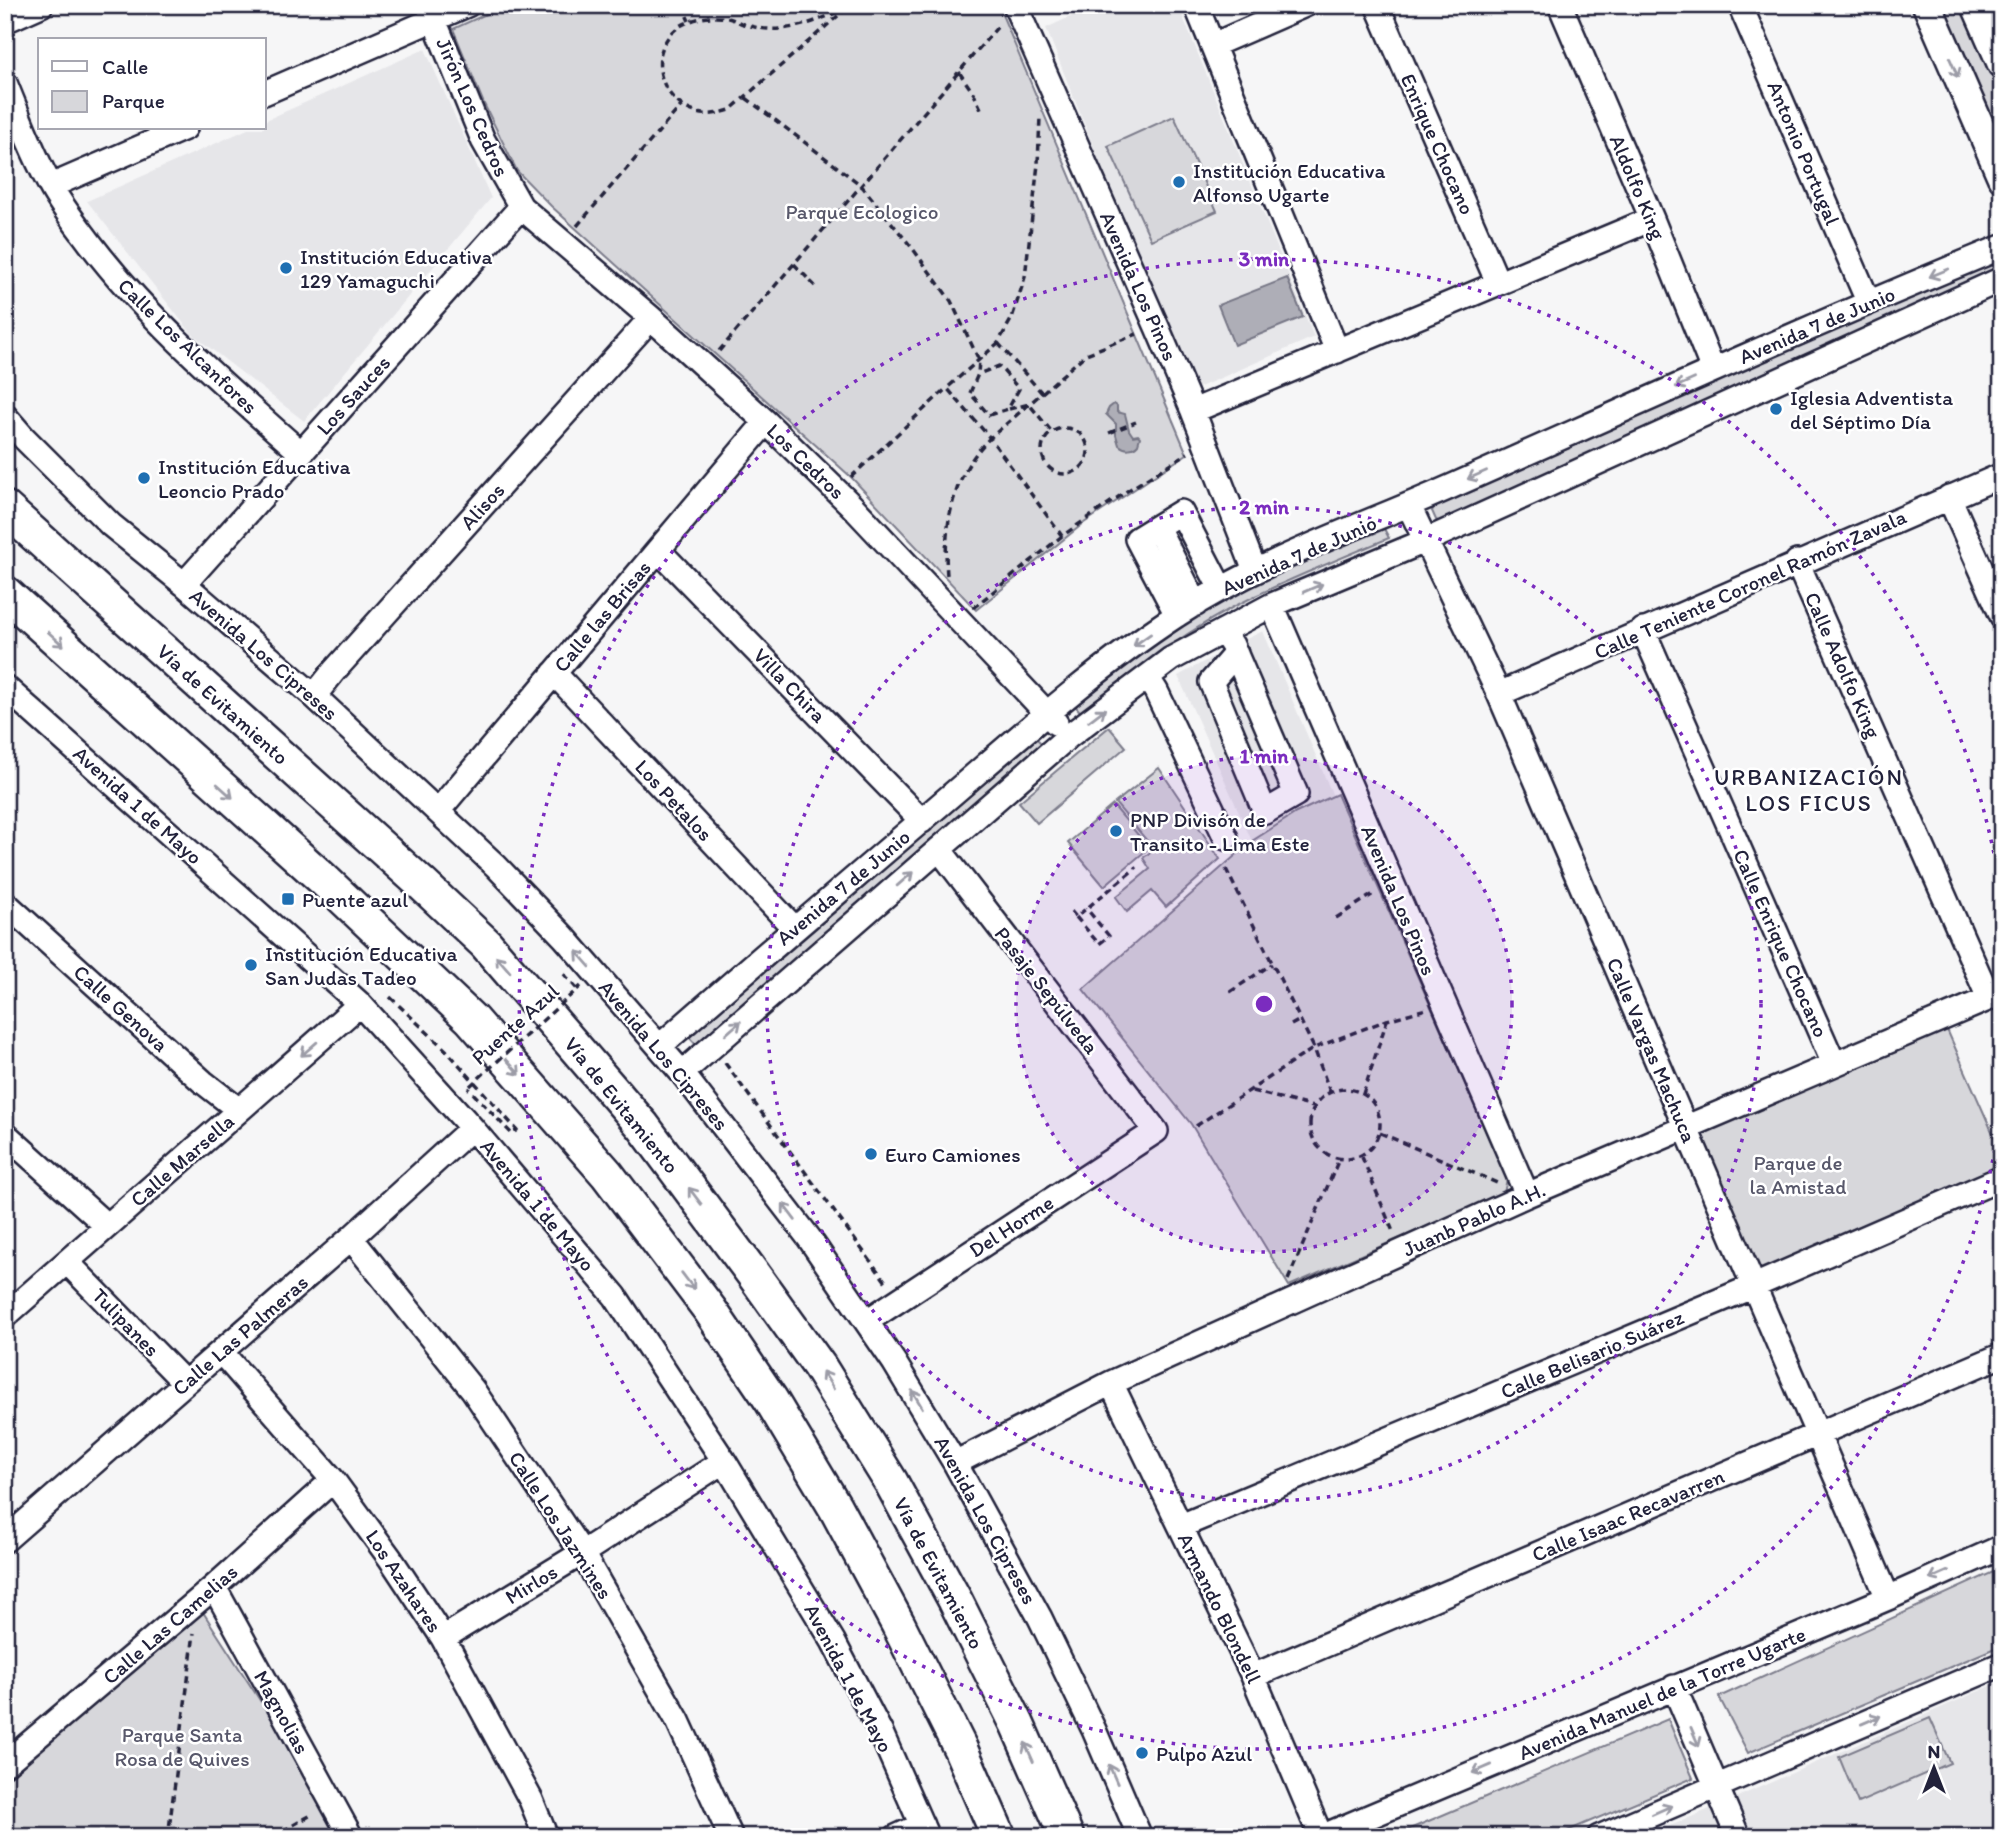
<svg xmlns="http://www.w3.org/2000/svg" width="2007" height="1842" viewBox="0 0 2007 1842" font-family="Itim,sans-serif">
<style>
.built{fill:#e6e6e9}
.green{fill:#d7d7db;stroke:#7c7c8b;stroke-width:2}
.water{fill:#aeaeb7;stroke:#767685;stroke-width:2}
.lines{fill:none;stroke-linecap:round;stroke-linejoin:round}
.minor-casing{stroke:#22223b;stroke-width:28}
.major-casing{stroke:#22223b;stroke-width:33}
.highway-casing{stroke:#22223b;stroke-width:38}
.path{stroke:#22223b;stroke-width:3.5;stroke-dasharray:7 5;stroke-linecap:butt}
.minor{stroke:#fff;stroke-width:23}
.major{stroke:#fff;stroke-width:28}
.highway{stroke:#fff;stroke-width:33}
.path-bridge{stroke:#22223b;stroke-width:3.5;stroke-dasharray:7 5;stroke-linecap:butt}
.oneway{stroke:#9c9ca7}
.ring{fill:none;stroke:#7b2cbf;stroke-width:3.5;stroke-dasharray:3.5 7}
.poi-dot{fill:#1f6fb2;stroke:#fff;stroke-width:2.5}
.labels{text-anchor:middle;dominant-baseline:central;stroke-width:5;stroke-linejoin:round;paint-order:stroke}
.street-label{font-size:21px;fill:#22223b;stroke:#fff}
.poi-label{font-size:21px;fill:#22223b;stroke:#fff;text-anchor:start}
.park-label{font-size:21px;fill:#58586b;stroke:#fff}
.neighbourhood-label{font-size:23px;letter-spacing:2px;fill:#22223b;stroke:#fff}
.centre{fill:#7b2cbf;stroke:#fff;stroke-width:3.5}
.ring-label{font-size:21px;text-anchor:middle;font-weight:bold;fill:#7b2cbf;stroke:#fff;stroke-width:5;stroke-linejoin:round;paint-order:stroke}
</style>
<rect width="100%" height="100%" fill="#f6f6f7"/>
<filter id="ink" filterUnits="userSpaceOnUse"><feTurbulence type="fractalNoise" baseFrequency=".0143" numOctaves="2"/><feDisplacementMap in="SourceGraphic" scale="14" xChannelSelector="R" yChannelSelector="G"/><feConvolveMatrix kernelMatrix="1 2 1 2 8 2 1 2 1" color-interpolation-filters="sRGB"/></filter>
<g filter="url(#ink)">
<path class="built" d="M1096,5H1178L1314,337L1191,391L1046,28Z
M425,49L491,198L304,421L192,334L87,201L250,128H264V121Z
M1263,631L1333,796L1296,813L1252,841L1178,676L1238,643Z
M2002,1681V1837H1645L1765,1785Z"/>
<path class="green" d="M506,5H998L1187,454L1084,523L976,610L851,477L551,206L517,171L484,104L453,29Z
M1939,5H1967L2002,85V148Z
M1174,116L1217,211L1151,240L1108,146Z
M1999,257L2002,263V272L1442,523L1436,520L1432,511L1434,507L1631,416Z
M1382,525L1389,538C1344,557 1299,575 1255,596C1192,626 1136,669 1082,714L1073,703L1148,646L1247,585Z
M1109,727L1126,747L1037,823L1019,802Z
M1033,735L1044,746L700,1049L687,1035Z
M1159,768L1220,859L1166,907L1152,891L1127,912L1116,897L1150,869L1143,858L1154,849L1115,803Z
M1337,794L1507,1179L1504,1193L1289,1286L1191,1124L1083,989L1252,841L1296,813Z
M1113,805L1149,848L1104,886L1068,843Z
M1945,1025L2002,1154V1169L1757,1280L1695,1136L1702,1130Z
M2002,1568V1645L1748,1753L1719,1697Z
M201,1609L325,1801L343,1837H5V1780Z
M1930,1718L1950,1763L1858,1803L1839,1757Z
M1668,1719L1693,1778L1553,1837H1391Z"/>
<path class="water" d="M1287,278L1303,317L1234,345L1218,305Z
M1114,404L1117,406V412L1125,414L1129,430L1133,436L1138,435L1140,437L1138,444C1133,450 1125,450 1119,445L1116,435V424L1106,414L1109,408Z"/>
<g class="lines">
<defs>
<path id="minor" d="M428,5L483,140L521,207L651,318L766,422L851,505L1056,723
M1015,5L1157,327L1193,411L1255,571
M1196,5L1337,351
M1377,5L1498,283
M1560,5L1652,219L1713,370
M1740,5L1868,301
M5,21L41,5
M1213,45L1305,5
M5,83C19,117 32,153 50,185C61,206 76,224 90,243C150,322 227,387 301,453
M264,93L467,5
M51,186L185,128
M1193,411L1652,219
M5,416L24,438L111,525L184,584L314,696L496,866L564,937L682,1073L809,1238L894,1362L955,1463L1040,1618L1094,1730L1140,1837
M1949,497L2002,616
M1409,506L1499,694L1888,1598
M1157,527L1196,604
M658,550L922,821
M1797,562L1989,998
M184,584L521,207
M1272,605L1527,1195
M1177,615L1137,539L1181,512L1221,589
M1643,630L1834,1064
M1223,631L1232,645L1296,794L1265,812L1211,682L1236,653
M554,673L794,928
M1147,677L1156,691L1226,838
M5,687L360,1004L472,1128L615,1296L724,1461L833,1641L881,1733L927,1837
M1499,694L2002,475
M314,696L334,671L651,318
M438,811L766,422
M5,903L203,1082L239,1110
M660,1046C753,964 848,884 942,803C1018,738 1093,670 1177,615C1263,559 1363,526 1457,484C1638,404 1818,322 2002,247
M682,1073L1069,736L1171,659L1272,605L1425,541L2002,279
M5,1134L107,1226
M351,1238L473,1390L582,1553L678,1721L731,1837
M67,1262L185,1383
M5,1316L360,1004
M867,1321L1156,1131L939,849
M221,1352L333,1480L390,1558L443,1638L531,1800L546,1837
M1111,1383L1253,1676L1321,1837L1888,1598L2002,1547
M955,1463L1111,1383L1527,1195L2002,993
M1181,1526L1754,1286L2002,1178
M5,1540L351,1238L472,1128
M214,1587L351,1837
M443,1638L582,1553L724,1461
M1253,1676L2002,1355
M1674,1687L1738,1837
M5,1764L214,1587L333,1480
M896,1837L922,1825
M1599,1837L2002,1664"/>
<path id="major" d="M1927,5L2002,177
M1976,5L2002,64"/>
<path id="highway" d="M5,508L423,885L486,944L643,1126L753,1274L819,1366L891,1482L955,1600L1017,1724L1067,1837
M5,593L323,879L471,1019L607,1174L710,1310L771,1400L835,1507L898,1624L960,1748L999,1837"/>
</defs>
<use href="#minor" class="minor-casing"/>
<use href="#major" class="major-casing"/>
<use href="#highway" class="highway-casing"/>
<path class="path" d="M682,5L689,21
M847,8L730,110C720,113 709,116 698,113C661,103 645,55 676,29C690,18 711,15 728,18C733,19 738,22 743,24C756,28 767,30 780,29C806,27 829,16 852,5
M959,72L974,94L982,111
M746,98L861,185L913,249L951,301L979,360L978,374L970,393L989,415L1008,409L1019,389L999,366L978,374
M577,226L681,106
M794,264L815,286
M998,343L1042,393L990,438L947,388L998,343L1012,318L1025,277L1038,164L1040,117
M719,351L1000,24
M1042,393L1086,354L1137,334
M1009,409L1029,404L1052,432
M1042 451a23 23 0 1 1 46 0a23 23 0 1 1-46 0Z
M1109,433L1136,422
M851,477L947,388
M947,575C943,526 953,473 990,438L1062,536
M973,608L1062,536L1127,491L1188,453
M1226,869L1314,1048L1330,1092
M1071,911L1076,917L1137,867
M1076,917L1099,944L1109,936L1086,908
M1336,918L1375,893
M564,974L577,989
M1230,992L1272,964
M390,997L446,1050L517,1130L512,1134L468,1088
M1291,1025L1300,1020
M725,1063L886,1282
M1310 1124a35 35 0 1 1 70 0a35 35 0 1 1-70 0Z
M1252,1091L1314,1107
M1363,1094L1387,1020
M1196,1126L1314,1048L1387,1020L1426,1009
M1380,1133L1497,1183
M1362,1157L1394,1234
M1288,1280L1339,1159
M168,1837L194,1633
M272,1837L313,1814"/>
<use href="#minor" class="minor"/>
<use href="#major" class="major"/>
<use href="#highway" class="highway"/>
<path class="path-bridge" d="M470,1086L581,986"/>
</g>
<defs><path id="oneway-shaft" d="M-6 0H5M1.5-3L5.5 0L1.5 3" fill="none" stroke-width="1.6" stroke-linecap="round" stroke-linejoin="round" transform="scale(1.75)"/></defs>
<g class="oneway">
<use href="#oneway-shaft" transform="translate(1954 68) rotate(66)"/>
<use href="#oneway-shaft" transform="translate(1939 273) rotate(158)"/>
<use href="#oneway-shaft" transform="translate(1685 383) rotate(156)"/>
<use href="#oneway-shaft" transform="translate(1477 475) rotate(156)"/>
<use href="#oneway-shaft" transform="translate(1313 588) rotate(-23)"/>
<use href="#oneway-shaft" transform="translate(56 639) rotate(42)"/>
<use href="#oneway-shaft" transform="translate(1142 640) rotate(145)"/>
<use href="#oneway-shaft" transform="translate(1097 715) rotate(-37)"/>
<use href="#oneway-shaft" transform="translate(225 791) rotate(42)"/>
<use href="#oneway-shaft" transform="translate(905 879) rotate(-41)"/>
<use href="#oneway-shaft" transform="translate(583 959) rotate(-131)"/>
<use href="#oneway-shaft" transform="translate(503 964) rotate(-131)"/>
<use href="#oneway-shaft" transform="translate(733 1028) rotate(-41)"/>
<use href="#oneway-shaft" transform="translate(309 1049) rotate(139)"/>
<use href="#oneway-shaft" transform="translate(513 1067) rotate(49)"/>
<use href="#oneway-shaft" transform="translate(695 1196) rotate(-127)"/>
<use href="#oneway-shaft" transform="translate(789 1212) rotate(-127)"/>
<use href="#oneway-shaft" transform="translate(688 1281) rotate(53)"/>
<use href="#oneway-shaft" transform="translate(828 1380) rotate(-122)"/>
<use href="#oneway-shaft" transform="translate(917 1399) rotate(-121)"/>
<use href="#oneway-shaft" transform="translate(1939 1575) rotate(156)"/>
<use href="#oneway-shaft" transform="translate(1871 1720) rotate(-23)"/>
<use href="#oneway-shaft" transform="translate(1695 1737) rotate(67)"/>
<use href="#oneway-shaft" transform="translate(1029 1752) rotate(-114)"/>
<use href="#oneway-shaft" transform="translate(1482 1769) rotate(157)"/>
<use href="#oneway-shaft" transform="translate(1113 1774) rotate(-114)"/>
<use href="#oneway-shaft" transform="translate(1662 1810) rotate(-24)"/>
</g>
</g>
<circle cx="1264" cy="1004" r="248" fill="#7b2cbf" fill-opacity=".12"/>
<g class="ring">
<circle cx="1264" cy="1004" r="248"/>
<circle cx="1264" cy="1004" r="497"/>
<path d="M2002 1108A745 745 0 1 1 2002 900"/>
</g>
<g class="poi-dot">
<circle cx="1179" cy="182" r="7"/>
<circle cx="286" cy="268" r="7"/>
<circle cx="1776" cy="409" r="7"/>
<circle cx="144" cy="478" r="7"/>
<circle cx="1116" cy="831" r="7"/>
<rect x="281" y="892" width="14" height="14" rx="3.5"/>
<circle cx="251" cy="965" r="7"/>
<circle cx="871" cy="1154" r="7"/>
<circle cx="1142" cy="1753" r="7"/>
</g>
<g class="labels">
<g class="street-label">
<text transform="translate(473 107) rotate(66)">Jirón Los Cedros</text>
<text transform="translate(1438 144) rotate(66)">Enrique Chocano</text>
<text transform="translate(1804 153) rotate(67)">Antonio Portugal</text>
<text transform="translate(1638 187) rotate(67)">Aldolfo King</text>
<text transform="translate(1139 286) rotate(66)">Avenida Los Pinos</text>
<text transform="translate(1817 325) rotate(-23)">Avenida 7 de Junio</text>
<text transform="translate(188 346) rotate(44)">Calle Los Alcanfores</text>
<text transform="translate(353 395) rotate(-48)">Los Sauces</text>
<text transform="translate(806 461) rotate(44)">Los Cedros</text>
<text transform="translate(482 506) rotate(-48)">Alisos</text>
<text transform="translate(1299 555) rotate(-24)">Avenida 7 de Junio</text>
<text transform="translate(1750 584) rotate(-24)">Calle Teniente Coronel Ramón Zavala</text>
<text transform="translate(602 616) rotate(-50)">Calle las Brisas</text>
<text transform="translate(264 654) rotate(41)">Avenida Los Cipreses</text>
<text transform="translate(1843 665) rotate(66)">Calle Adolfo King</text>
<text transform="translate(790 685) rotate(46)">Villa Chira</text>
<text transform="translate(223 704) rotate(42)">Vía de Evitamiento</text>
<text transform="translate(674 800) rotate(47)">Los Petalos</text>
<text transform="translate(138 805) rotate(42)">Avenida 1 de Mayo</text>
<text transform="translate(843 887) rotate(-40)">Avenida 7 de Junio</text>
<text transform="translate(1399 900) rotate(67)">Avenida Los Pinos</text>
<text transform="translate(1781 943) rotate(66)">Calle Enrique Chocano</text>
<text transform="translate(1047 990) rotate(52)">Pasaje Sepúlveda</text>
<text transform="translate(121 1008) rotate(42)">Calle Genova</text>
<text transform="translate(515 1024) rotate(-42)">Puente Azul</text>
<text transform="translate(1652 1050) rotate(67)">Calle Vargas Machuca</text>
<text transform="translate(664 1055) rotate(50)">Avenida Los Cipreses</text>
<text transform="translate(622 1105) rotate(51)">Vía de Evitamiento</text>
<text transform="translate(182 1160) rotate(-41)">Calle Marsella</text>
<text transform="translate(538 1205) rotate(50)">Avenida 1 de Mayo</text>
<text transform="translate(1474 1219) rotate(-24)">Juanb Pablo A.H.</text>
<text transform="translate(1011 1226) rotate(-33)">Del Horme</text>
<text transform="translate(126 1322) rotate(46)">Tulipanes</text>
<text transform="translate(240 1335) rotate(-41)">Calle Las Palmeras</text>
<text transform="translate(1592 1354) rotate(-23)">Calle Belisario Suárez</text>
<text transform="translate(1628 1515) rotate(-23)">Calle Isaac Recavarren</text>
<text transform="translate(986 1520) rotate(61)">Avenida Los Cipreses</text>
<text transform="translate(561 1525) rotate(57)">Calle Los Jazmines</text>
<text transform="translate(939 1573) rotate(62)">Vía de Evitamiento</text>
<text transform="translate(404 1581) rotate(56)">Los Azahares</text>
<text transform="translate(531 1584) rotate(-31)">Mirlos</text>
<text transform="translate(1220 1608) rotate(64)">Armando Blondell</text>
<text transform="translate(170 1624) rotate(-41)">Calle Las Camelias</text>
<text transform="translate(849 1678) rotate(62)">Avenida 1 de Mayo</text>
<text transform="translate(1662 1693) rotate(-23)">Avenida Manuel de la Torre Ugarte</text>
<text transform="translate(282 1712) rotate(61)">Magnolias</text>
</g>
<g class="poi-label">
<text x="1193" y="170">Institución Educativa<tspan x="1193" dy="24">Alfonso Ugarte</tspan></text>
<text x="300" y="256">Institución Educativa<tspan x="300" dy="24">129 Yamaguchi</tspan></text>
<text x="1790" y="397">Iglesia Adventista<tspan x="1790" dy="24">del Séptimo Día</tspan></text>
<text x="158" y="466">Institución Educativa<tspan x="158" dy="24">Leoncio Prado</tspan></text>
<text x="1130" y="819">PNP Divisón de<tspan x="1130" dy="24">Transito - Lima Este</tspan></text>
<text x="302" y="899">Puente azul</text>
<text x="265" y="953">Institución Educativa<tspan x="265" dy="24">San Judas Tadeo</tspan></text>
<text x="885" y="1154">Euro Camiones</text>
<text x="1156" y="1753">Pulpo Azul</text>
</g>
<g class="park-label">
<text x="862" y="211">Parque Ecologico</text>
<text x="1798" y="1162">Parque de<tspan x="1798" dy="24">la Amistad</tspan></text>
<text x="182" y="1734">Parque Santa<tspan x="182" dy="24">Rosa de Quives</tspan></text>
</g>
<g class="neighbourhood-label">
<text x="1809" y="777">URBANIZACIÓN<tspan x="1809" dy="26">LOS FICUS</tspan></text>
</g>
</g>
<circle cx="1264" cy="1004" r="10" class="centre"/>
<g class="ring-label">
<text x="1264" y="266">3 min</text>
<text x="1264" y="514">2 min</text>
<text x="1264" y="763">1 min</text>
</g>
<rect width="2007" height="1842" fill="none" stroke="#fff" stroke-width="28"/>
<rect x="14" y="14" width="1979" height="1814" fill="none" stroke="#22223b" stroke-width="2.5" filter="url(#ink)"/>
<rect x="38" y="38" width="228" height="91" fill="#ffffff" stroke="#a7a7b1" stroke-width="2"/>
<rect x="52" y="61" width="35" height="10" fill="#ffffff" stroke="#a7a7b1" stroke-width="2"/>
<text x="102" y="74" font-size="21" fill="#22223b">Calle</text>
<rect x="52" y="91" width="35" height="21" fill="#d7d7db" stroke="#a7a7b1" stroke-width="2"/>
<text x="102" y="108" font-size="21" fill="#22223b">Parque</text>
<g transform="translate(1934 1768)" stroke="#ffffff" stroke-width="5" paint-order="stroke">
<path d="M0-5L12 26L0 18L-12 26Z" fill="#22223b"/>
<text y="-10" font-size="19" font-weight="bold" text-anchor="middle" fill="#22223b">N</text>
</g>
</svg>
